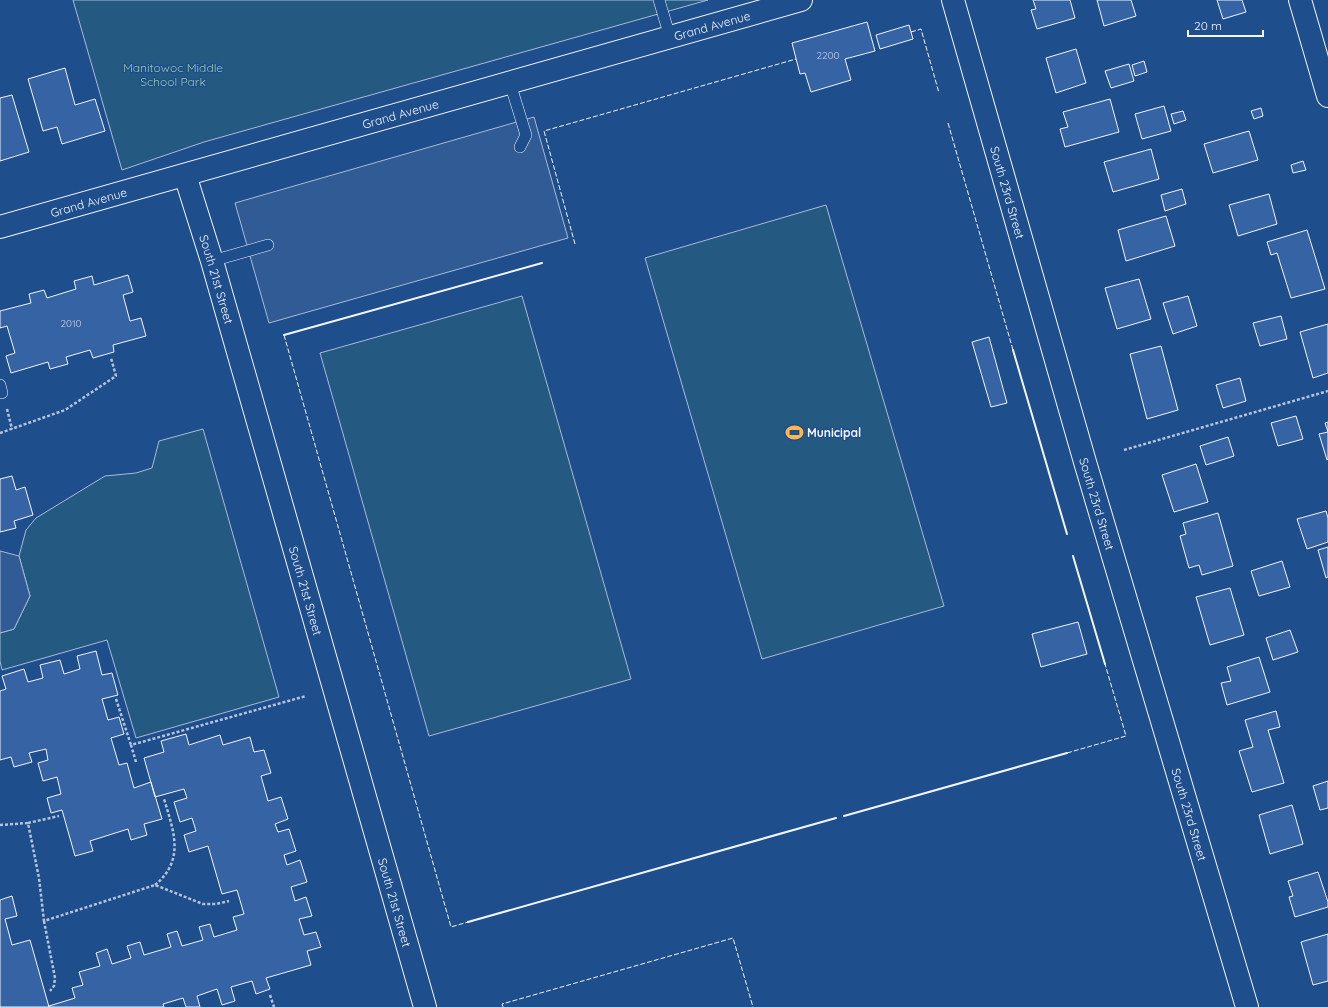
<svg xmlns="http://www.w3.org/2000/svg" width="1328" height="1007" viewBox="0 0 1328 1007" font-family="Quicksand,sans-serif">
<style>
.green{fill:#245a82;stroke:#a8bbd7}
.parking{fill:#305b95;stroke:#a8bbd7}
.building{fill:#3563a3;stroke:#f2f6ff}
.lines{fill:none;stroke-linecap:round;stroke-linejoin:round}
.service-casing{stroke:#f2f6ff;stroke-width:12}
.minor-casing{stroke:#f2f6ff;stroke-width:24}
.tertiary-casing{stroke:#f2f6ff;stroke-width:24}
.path{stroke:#b3c4dc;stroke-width:2.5;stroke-dasharray:3 2;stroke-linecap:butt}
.service{stroke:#1f4e8c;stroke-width:11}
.minor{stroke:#1f4e8c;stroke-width:22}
.tertiary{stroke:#1f4e8c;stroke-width:22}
.fence{stroke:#f2f6ff;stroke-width:1;stroke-dasharray:5 2;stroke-linecap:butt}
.wall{stroke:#f2f6ff;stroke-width:2}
.labels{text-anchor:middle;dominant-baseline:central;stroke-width:3;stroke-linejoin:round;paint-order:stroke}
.number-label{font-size:10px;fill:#c3d1e8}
.street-label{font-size:12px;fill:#f2f6ff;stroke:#1f4e8c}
.park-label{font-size:12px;fill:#97c8a6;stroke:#1f4e8c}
.poi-label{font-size:12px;font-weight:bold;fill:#f2f6ff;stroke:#1f4e8c;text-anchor:start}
</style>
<rect width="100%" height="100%" fill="#1f4e8c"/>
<path class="green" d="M73,0H708L204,142L122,170Z
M826,205L944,606L762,659L645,258Z
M522,296L631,679L429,736L320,353Z
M203,429L279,697L136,738L107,640L2,670L0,661V633L14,629L30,596L19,556L26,530L36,518L105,476L136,473L152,468L159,441Z"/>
<path class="parking" d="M534,117L568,238L269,323L235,203Z
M0,551L19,556L30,596L14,629L0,633Z"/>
<path class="building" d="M1033,0H1070L1075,18L1037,29L1031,10L1036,9Z
M1097,0H1131L1136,16L1104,26Z
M1217,0H1242L1246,12L1223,19Z
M867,22L875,51L845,59L851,80L811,92L805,73L800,74L792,43Z
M909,25L913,39L880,49L876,35Z
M1076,49L1086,83L1056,93L1046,58Z
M1144,61L1147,72L1135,76L1132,65Z
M1129,64L1134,81L1111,88L1105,71Z
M65,68L75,105L95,99L105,131L62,144L57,127L43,131L28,79Z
M12,95L29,152L0,161V98Z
M1110,99L1119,132L1065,147L1060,129L1068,127L1063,112Z
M1164,106L1171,131L1142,139L1135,114Z
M1261,108L1263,116L1254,119L1251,111Z
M1183,111L1186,120L1174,124L1171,114Z
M1249,131L1258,160L1213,173L1204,144Z
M1151,149L1159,179L1113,192L1104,162Z
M1303,161L1306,170L1293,173L1291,165Z
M1182,189L1186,204L1165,211L1161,195Z
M1269,194L1277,224L1238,236L1229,205Z
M1166,216L1175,246L1126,261L1118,230Z
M1307,230L1325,289L1291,298L1277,253L1271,255L1267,242Z
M128,275L133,292L123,295L130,321L141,318L146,336L113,345L114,352L93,358L90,350L66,357L68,364L50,369L48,362L11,373L6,356L15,353L7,326L0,328V311L31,303L29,294L44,290L47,298L76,289L74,281L92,276L94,285Z
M1139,279L1151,319L1117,329L1105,288Z
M1188,296L1197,326L1173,334L1163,303Z
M1281,316L1287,339L1260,346L1253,323Z
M1328,324V373L1313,378L1300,332Z
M989,337L1007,403L991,407L972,342Z
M1161,346L1178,410L1147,419L1130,354Z
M1240,378L1246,401L1223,408L1216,385Z
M1296,416L1303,439L1278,446L1271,423Z
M1328,422V459L1327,460L1319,434L1328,432L1325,423Z
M1228,437L1234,456L1206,465L1200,446Z
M1196,464L1208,502L1174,512L1162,475Z
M12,476L16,490L25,487L33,515L14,521L16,528L0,532V479Z
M1326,511L1328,518V542L1307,549L1297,519Z
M1218,513L1233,566L1202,575L1199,565L1189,568L1180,536L1186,534L1183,523Z
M1328,547V577L1326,578L1318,550Z
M1282,561L1290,587L1259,596L1251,571Z
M1230,588L1244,635L1210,645L1196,597Z
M1078,622L1087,654L1041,667L1032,634Z
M1290,630L1298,652L1273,660L1266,638Z
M96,651L102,675L112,673L118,695L102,699L108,720L119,717L124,734L111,738L119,765L127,763L134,788L151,782L162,819L144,824L147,835L131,840L128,829L90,841L93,851L75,856L62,810L51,813L47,798L61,794L57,777L43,781L38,763L48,760L46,749L29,753L32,762L14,767L11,757L0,760V691L6,689L2,676L24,669L28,682L43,678L40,665L60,660L64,674L80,669L77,656Z
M1259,657L1270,692L1227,705L1221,683L1231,681L1227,667Z
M1276,711L1280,727L1268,730L1284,783L1252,792L1239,751L1253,747L1245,720Z
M186,734L189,745L220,735L223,745L250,737L254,752L264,750L271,773L261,776L268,801L281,797L288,819L275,824L278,832L289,829L296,851L284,855L287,865L300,860L307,882L291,887L295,901L306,897L312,916L299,919L304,935L316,932L321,947L307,951L311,965L266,978L270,989L256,994L252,981L231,987L235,1001L222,1005L217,989L197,996L200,1007H186L183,998L163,1004L164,1007H49V1006L75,998L72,988L83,985L79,972L100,966L96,953L107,949L112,964L131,958L127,946L140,942L144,955L171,947L167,934L177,931L182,946L203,940L199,927L210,924L214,937L237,930L233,917L244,914L237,890L222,894L208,846L189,852L184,835L196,831L192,818L180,822L174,802L187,798L184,789L155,797L144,758L164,752L161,741Z
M1328,781V808L1320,810L1313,786Z
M1292,805L1303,844L1270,854L1259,815Z
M1318,872L1328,902V907L1295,917L1289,897L1293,896L1288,881Z
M12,896L17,916L5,919L12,945L30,940L49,1007H0V900Z
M1328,934V981L1313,985L1301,942Z"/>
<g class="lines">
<defs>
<path id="service" d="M659,0L670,37
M510,83L526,135L520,147
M212,261L268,245
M0,385L2,393"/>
<g id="minor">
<path id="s1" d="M953,0L1085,462L1247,1007"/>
<path d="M1300,0L1328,96"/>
<path id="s2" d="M0,227L801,0"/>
</g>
<g id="tertiary">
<path id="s3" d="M185,175L212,261L425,1007"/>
</g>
</defs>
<use href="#service" class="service-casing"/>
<use href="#minor" class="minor-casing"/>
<use href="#tertiary" class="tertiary-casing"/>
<path class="path" d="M7,409L12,429
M0,433L65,410L116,376L111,358
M1124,450L1328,391
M116,699L131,745
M136,762L131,745L306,696
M28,823L59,816
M0,825L28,823L39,878L44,921L155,885L203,904H216L229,901
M155,885C185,860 174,832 164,799
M44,921L55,978L54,986L50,991
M270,995L274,1007"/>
<use href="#service" class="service"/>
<use href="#minor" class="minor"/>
<use href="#tertiary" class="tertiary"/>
<path class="fence" d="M911,32L921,29L939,93
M948,123L1013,350
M575,244L544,131L796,59
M284,335L451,927L468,922
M1067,753L1126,736L1105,664
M503,1007L502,1004L733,938L753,1007"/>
<path class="wall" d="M284,335L542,263
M1013,350L1067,534
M1073,556L1105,664
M844,816L1067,753
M468,922L836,818"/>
</g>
<defs>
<symbol id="stadium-bare" viewBox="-9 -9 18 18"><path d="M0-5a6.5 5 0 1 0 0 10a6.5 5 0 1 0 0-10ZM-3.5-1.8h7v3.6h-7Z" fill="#ffb74d" stroke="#1f4e8c" stroke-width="2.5" paint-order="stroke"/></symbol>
</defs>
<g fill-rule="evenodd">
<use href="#stadium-bare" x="782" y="420" width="25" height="25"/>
</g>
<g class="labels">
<g class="number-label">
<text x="828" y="55">2200</text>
<text x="71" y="323">2010</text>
</g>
<g class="street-label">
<text stroke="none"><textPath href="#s2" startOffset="740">Grand Avenue</textPath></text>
<text stroke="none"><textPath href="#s2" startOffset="416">Grand Avenue</textPath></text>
<text stroke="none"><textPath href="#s1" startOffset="200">South 23rd Street</textPath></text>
<text stroke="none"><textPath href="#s2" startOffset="92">Grand Avenue</textPath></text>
<text stroke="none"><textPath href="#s3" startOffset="109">South 21st Street</textPath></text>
<text stroke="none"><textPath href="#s1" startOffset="524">South 23rd Street</textPath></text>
<text stroke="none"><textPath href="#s3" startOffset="433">South 21st Street</textPath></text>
<text stroke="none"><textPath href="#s1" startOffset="848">South 23rd Street</textPath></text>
<text stroke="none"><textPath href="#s3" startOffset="757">South 21st Street</textPath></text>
</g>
<g class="park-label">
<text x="173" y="67">Manitowoc Middle<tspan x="173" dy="14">School Park</tspan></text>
</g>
<g class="poi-label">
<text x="807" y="432">Municipal</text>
</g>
</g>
<path d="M1188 30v6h75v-6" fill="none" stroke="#f2f6ff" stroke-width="2"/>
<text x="1194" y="30" font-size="12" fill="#f2f6ff" stroke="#1f4e8c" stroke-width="3" paint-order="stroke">20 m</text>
</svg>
